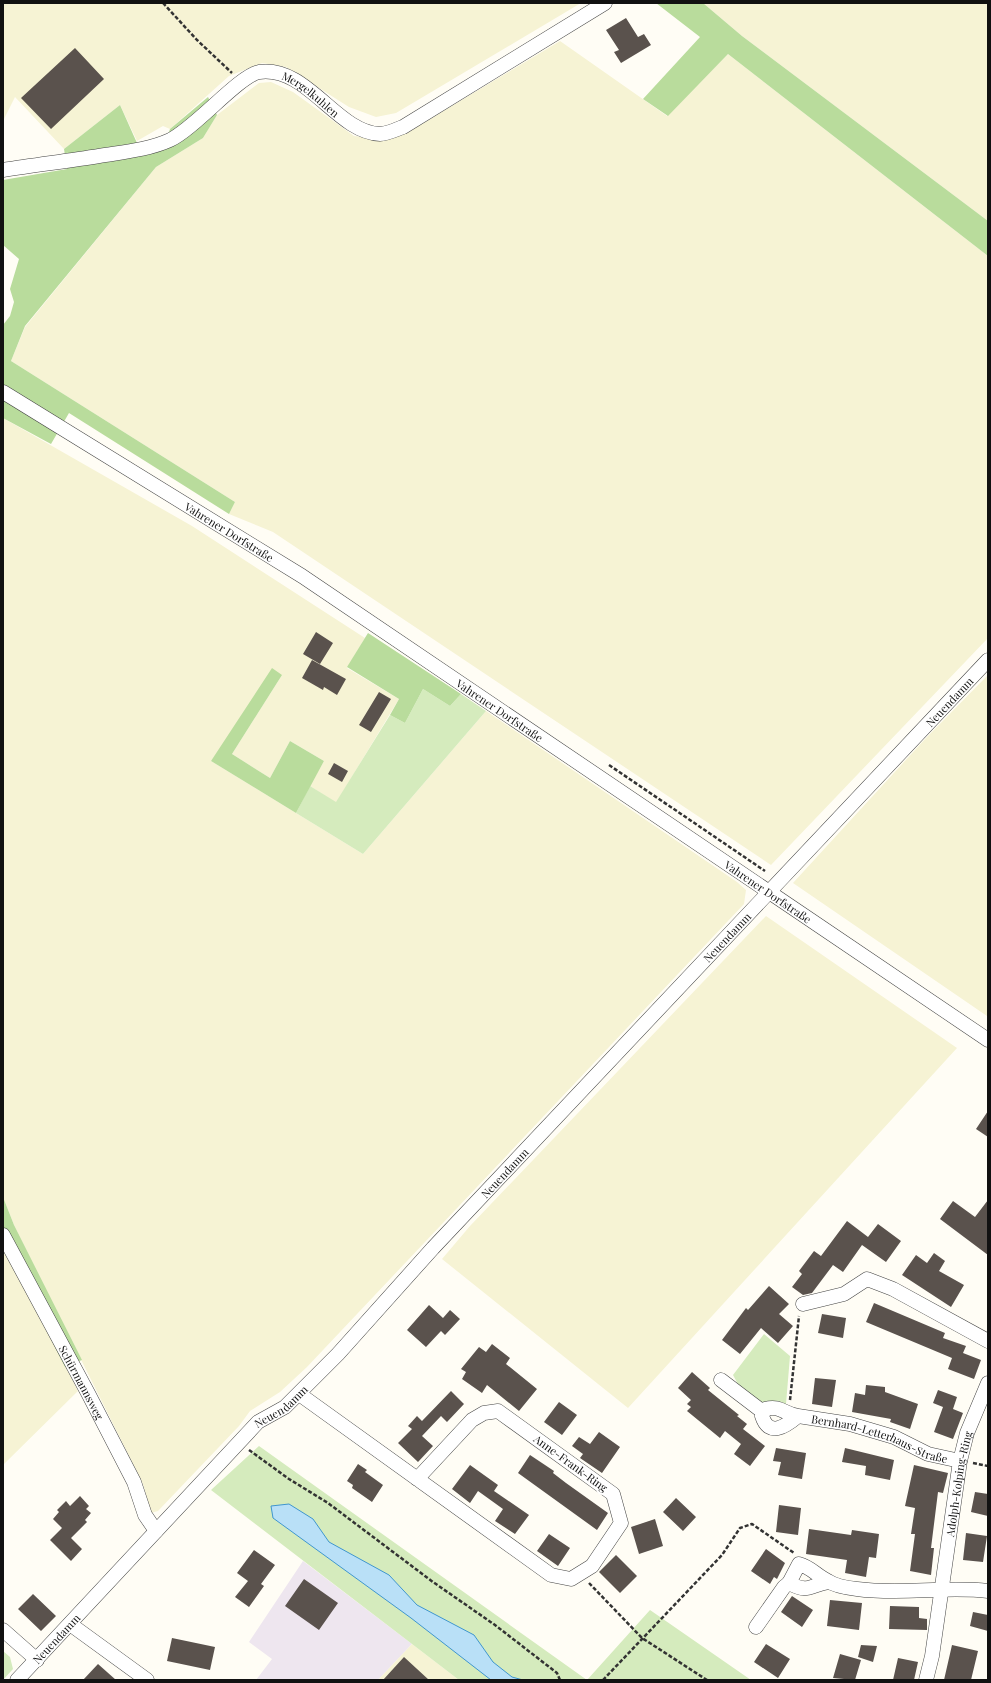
<svg xmlns="http://www.w3.org/2000/svg" width="991" height="1683" viewBox="0 0 991 1683" font-family="'Playfair Display',serif">
<style>
.industrial{fill:#eee6ef}
.farmland{fill:#f6f3d4}
.green{fill:#d5ebbd}
.forest{fill:#b9dc9c}
.water{fill:#b9e0f7;stroke:#3f96cf}
.building{fill:#5a524d}
.lines{fill:none;stroke-linecap:round;stroke-linejoin:round}
.minor-casing{stroke:#444;stroke-width:15}
.path{stroke:#333;stroke-width:2.5;stroke-dasharray:4 2;stroke-linecap:butt}
.minor{stroke:#fff;stroke-width:14}
.labels{text-anchor:middle;dominant-baseline:central;stroke-width:4;stroke-linejoin:round;paint-order:stroke}
.street-label{font-size:11px;fill:#111;stroke:#fff}
</style>
<rect width="100%" height="100%" fill="#fffdf5"/>
<path class="industrial" d="M303,1561L412,1644L378,1680H256L272,1659L249,1642Z"/>
<path class="farmland" d="M3,3H581L396,113L376,117L349,107L286,67L262,63L229,76L170,129L163,126L137,141L120,105L64,149L15,97L3,121Z
M703,3H988V221L742,36Z
M560,41L667,116L728,54L988,256V638L771,865L273,532L229,514L235,502L11,361L25,327L156,167L203,138L217,115L259,83L271,82L293,92L354,136L382,139L407,133Z
M3,418L192,526L365,638L347,668L399,699L336,803L310,786L324,761L290,741L270,778L232,754L282,675L211,761L363,854L486,711L737,882L746,890L744,904L307,1367L280,1392L250,1411L239,1426L158,1511L151,1513L143,1484L14,1225L3,1197Z
M988,675V1015L987,1016L793,883L926,738Z
M766,916L957,1048L628,1408L442,1259L470,1226Z
M3,1245L78,1391L3,1465Z
M412,1644L459,1680H378Z"/>
<path class="green" d="M423,689L450,706L461,694L486,711L363,854L296,813L310,786L336,802L390,715L405,723Z
M764,1334L790,1356L786,1404L776,1401L761,1404L739,1386L733,1375Z
M259,1446L587,1680L650,1610L751,1680H459L211,1490Z
M3,1651L10,1657L13,1669L3,1680Z"/>
<path class="forest" d="M656,3H703L742,36L988,221V256L728,54L668,116L643,99L700,37Z
M208,97L217,115L203,138L156,167L25,326L11,361L235,502L229,514L69,413L51,444L3,418V325L10,316L14,302L10,289L19,259L3,245V180L67,169L64,149L120,105L141,152L165,143L170,129Z
M368,633L461,694L450,706L423,689L405,723L390,715L399,699L347,667Z
M272,668L282,675L232,754L270,778L290,741L324,761L296,813L211,761Z
M3,1197L14,1225L82,1360L65,1367L3,1245Z"/>
<path class="water" d="M289,1504L313,1519L329,1542L389,1575L417,1605L474,1635L493,1662L512,1677L523,1680H491L411,1618L273,1518L271,1506Z"/>
<path class="building" d="M626,18L638,37L644,34L651,45L621,63L614,52L619,50L606,30Z
M75,48L104,79L51,129L21,98Z
M316,632L333,643L320,664L303,654Z
M312,660L346,679L337,695L324,687L323,690L302,678Z
M379,692L391,699L371,732L359,725Z
M334,763L348,771L342,782L328,774Z
M988,1111V1137L976,1129Z
M988,1200V1255L940,1219L953,1201L975,1217Z
M847,1221L868,1237L878,1224L901,1241L886,1262L862,1245L843,1272L833,1265L812,1293L803,1295L792,1287L802,1274L799,1271L814,1251L821,1256Z
M934,1253L945,1261L939,1271L964,1285L951,1307L902,1275L916,1255L927,1263Z
M769,1286L789,1304L779,1314L793,1326L778,1343L761,1328L740,1354L722,1340L746,1308L748,1310Z
M874,1303L945,1333L943,1338L966,1346L963,1353L981,1360L974,1379L948,1369L952,1358L866,1322Z
M429,1305L443,1318L450,1310L460,1319L445,1335L441,1331L426,1347L407,1330Z
M822,1314L846,1318L843,1338L818,1333Z
M492,1344L510,1358L506,1364L537,1389L519,1411L487,1385L482,1393L462,1379L466,1372L461,1369L479,1347L486,1352Z
M692,1372L710,1388L708,1390L739,1415L737,1416L747,1424L743,1429L765,1446L750,1466L734,1454L741,1444L725,1431L720,1438L687,1411L691,1407L687,1404L691,1400L678,1388Z
M815,1378L836,1380L832,1407L812,1404Z
M866,1385L885,1387V1392L918,1404L910,1429L890,1422L891,1419L852,1412L855,1393L865,1395Z
M938,1390L957,1397L953,1409L963,1413L953,1439L934,1432L943,1407L933,1403Z
M451,1391L464,1404L447,1422L441,1416L422,1436L433,1446L418,1462L398,1443L412,1429L408,1426L417,1416L422,1421Z
M559,1402L577,1415L562,1435L544,1422Z
M599,1432L620,1447L602,1473L580,1458L583,1454L572,1446L579,1437L590,1444Z
M776,1448L806,1453L802,1479L778,1475L781,1462L773,1461Z
M845,1448L894,1460L890,1480L865,1475L866,1466L842,1462Z
M530,1455L554,1471L553,1473L566,1483L608,1513L597,1530L518,1473Z
M358,1464L367,1470L365,1472L383,1485L372,1502L352,1488L353,1485L347,1481Z
M470,1465L498,1485L494,1491L529,1515L515,1534L495,1521L503,1509L478,1491L470,1503L452,1489Z
M914,1465L948,1473L943,1493L938,1492L931,1548H934L931,1575L910,1571L915,1534H911L915,1508L905,1506Z
M975,1492L988,1494V1516L971,1512Z
M80,1496L89,1506L86,1509L91,1513L85,1520L87,1522L71,1538L82,1549L71,1561L50,1540L62,1528L53,1519L59,1512L57,1510L66,1501L70,1506Z
M676,1498L696,1517L683,1531L663,1512Z
M779,1505L801,1508L798,1535L776,1532Z
M655,1519L663,1546L639,1554L631,1527Z
M809,1529L851,1535L852,1530L879,1534L876,1558L869,1557L866,1577L845,1573L847,1560L806,1554Z
M966,1533L987,1536L983,1562L963,1560Z
M549,1534L570,1548L558,1566L537,1551Z
M766,1549L785,1563L777,1579L774,1577L770,1584L751,1571Z
M254,1550L275,1565L261,1584L264,1586L249,1607L235,1597L248,1581L237,1573Z
M616,1555L637,1576L620,1593L599,1572Z
M304,1579L338,1603L319,1630L285,1606Z
M33,1594L56,1616L41,1631L18,1609Z
M792,1596L813,1610L802,1627L781,1612Z
M830,1600L862,1603L859,1630L827,1626Z
M890,1606L919,1607V1618L927,1619V1630L889,1629Z
M973,1612L988,1615V1631L970,1626Z
M172,1638L215,1647L210,1670L167,1661Z
M766,1644L790,1659L778,1678L754,1662Z
M861,1645L877,1646L873,1662L858,1657Z
M952,1645L978,1651L971,1680H944Z
M840,1654L861,1660L855,1680L833,1678Z
M404,1657L429,1680H383Z
M898,1658L918,1662L914,1680H893Z
M98,1664L116,1680H83Z"/>
<g class="lines">
<defs>
<g id="minor">
<path id="s1" d="M3,170C35,165 67,161 99,156C123,152 148,150 170,140C195,128 239,76 259,72C307,65 337,133 380,134C387,134 397,129 403,127L605,3"/>
<path id="s2" d="M3,392L302,576L988,1040"/>
<path id="s3" d="M3,1235L89,1395L134,1482L145,1515L156,1531"/>
<path d="M803,1304L844,1294L867,1279L893,1289L988,1341"/>
<path d="M721,1380L763,1412"/>
<path d="M299,1394L302,1396L551,1575L571,1579L592,1566L621,1523L613,1494L498,1411L484,1413L472,1420L417,1479"/>
<path id="s4" d="M798,1416C786,1426 769,1438 762,1416L765,1409C781,1405 784,1414 798,1416L850,1424L894,1437L928,1454L960,1461"/>
<path d="M828,1582C810,1585 809,1594 789,1583L799,1564C811,1567 817,1576 828,1581C835,1586 848,1588 857,1589C901,1595 944,1586 988,1591"/>
<path d="M70,1624L147,1680"/>
<path d="M756,1627L784,1587L789,1583"/>
<path d="M3,1630L37,1660"/>
<path id="s5" d="M17,1680L258,1422L285,1407L338,1354L433,1248L988,660"/>
<path id="s6" d="M926,1680L932,1656L960,1461L967,1433L988,1383"/>
</g>
</defs>
<use href="#minor" class="minor-casing"/>
<path class="path" d="M163,3L197,40L232,73
M609,765L765,871
M790,1400L799,1316
M249,1450L289,1479L328,1503L433,1582L495,1625L557,1673L560,1680
M973,1463L988,1466
M589,1583L642,1638L707,1680
M603,1680L722,1555L740,1528L752,1524L794,1553"/>
<use href="#minor" class="minor"/>
</g>
<g class="labels">
<g class="street-label">
<text stroke="none"><textPath href="#s1" startOffset="341">Mergelkuhlen</textPath></text>
<text stroke="none"><textPath href="#s2" startOffset="266">Vahrener Dorfstraße</textPath></text>
<text stroke="none"><textPath href="#s5" startOffset="1353">Neuendamm</textPath></text>
<text stroke="none"><textPath href="#s2" startOffset="590">Vahrener Dorfstraße</textPath></text>
<text stroke="none"><textPath href="#s2" startOffset="914">Vahrener Dorfstraße</textPath></text>
<text stroke="none"><textPath href="#s5" startOffset="1029">Neuendamm</textPath></text>
<text stroke="none"><textPath href="#s5" startOffset="705">Neuendamm</textPath></text>
<text stroke="none"><textPath href="#s3" startOffset="167">Schürmannsweg</textPath></text>
<text stroke="none"><textPath href="#s5" startOffset="381">Neuendamm</textPath></text>
<text stroke="none"><textPath href="#s4" startOffset="173">Bernhard-Letterhaus-Straße</textPath></text>
<text transform="translate(571 1463) rotate(36)">Anne-Frank-Ring</text>
<text stroke="none"><textPath href="#s6" startOffset="199">Adolph-Kolping-Ring</textPath></text>
<text stroke="none"><textPath href="#s5" startOffset="57">Neuendamm</textPath></text>
</g>
</g>
<rect width="991" height="1683" fill="none" stroke="#111111" stroke-width="8"/>
</svg>
